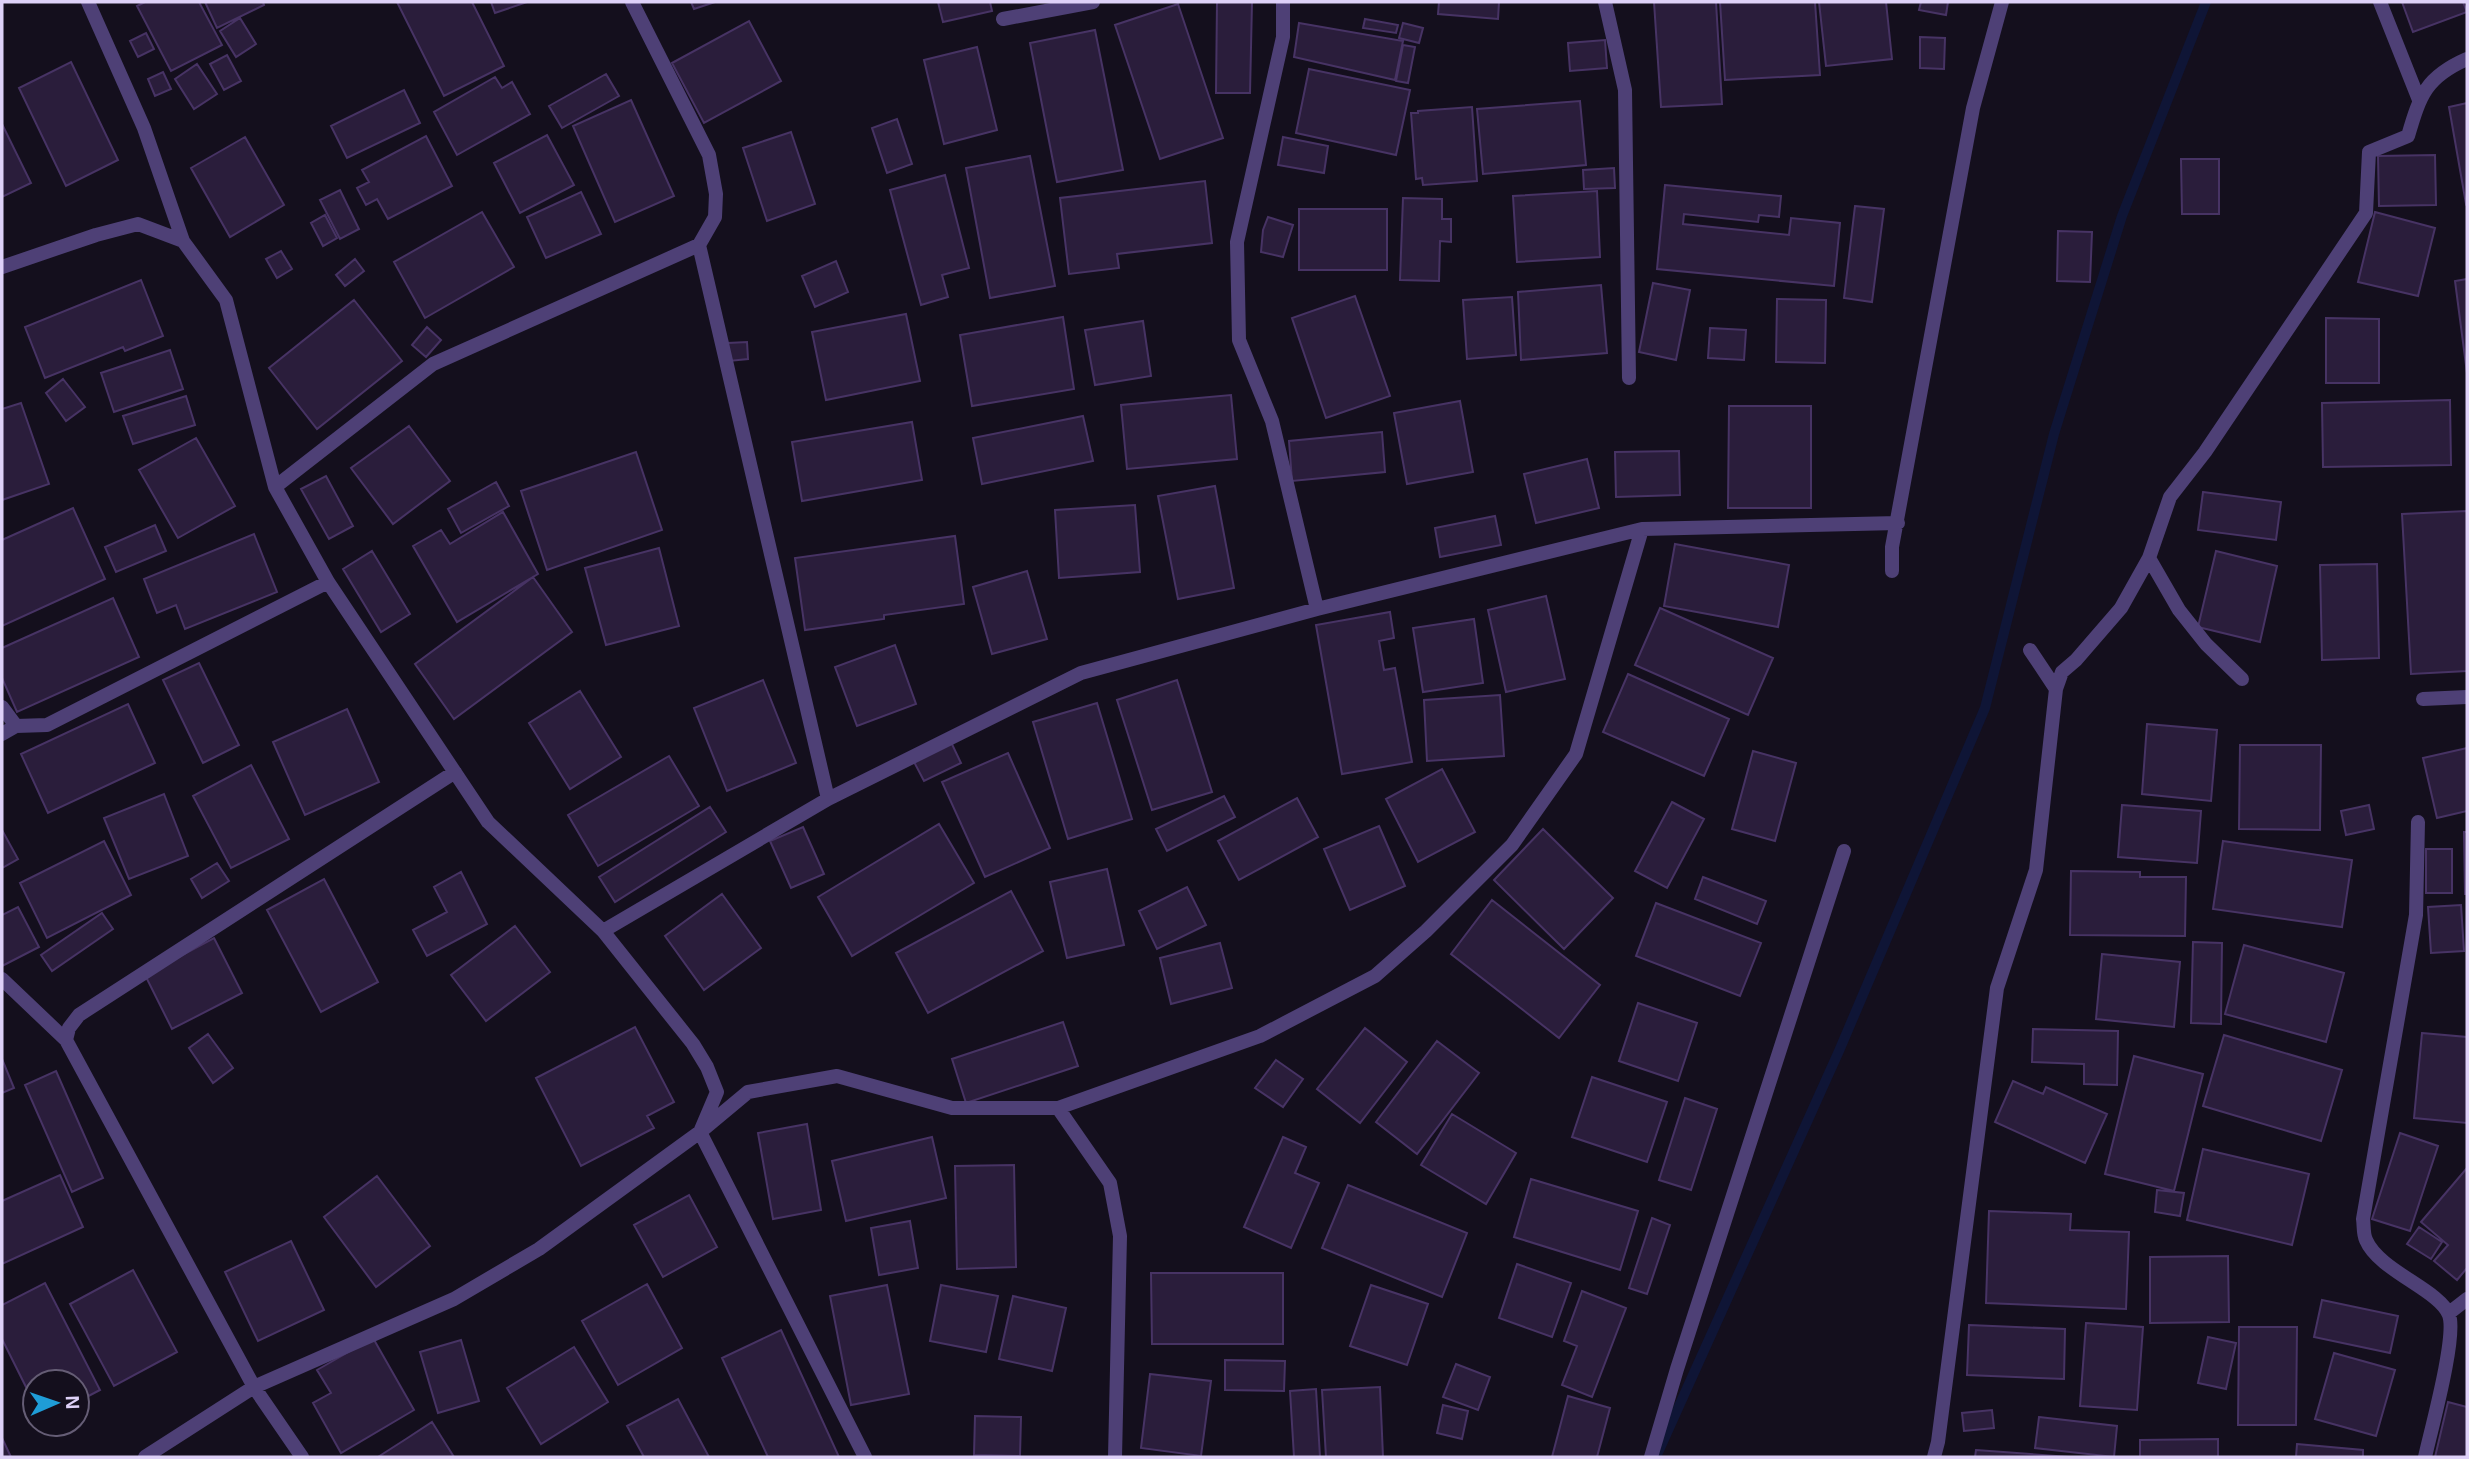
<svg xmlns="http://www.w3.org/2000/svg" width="2469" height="1459" viewBox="0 0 2469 1459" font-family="Arial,sans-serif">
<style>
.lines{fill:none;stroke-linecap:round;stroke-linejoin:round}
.stream{stroke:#0f1536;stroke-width:10}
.building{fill:#2a1d3b;stroke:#473364;stroke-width:2}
.street{stroke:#4e4076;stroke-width:14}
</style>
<rect width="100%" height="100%" fill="#140f1d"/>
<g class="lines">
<path class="stream" d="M1656,1457L1839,1051L1985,708L2054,434L2122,216L2206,2"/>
</g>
<path class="building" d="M145,2H199L222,45L171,71L137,6Z
M205,2H263L264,5L217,28Z
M397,2H472L504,66L444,96Z
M491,2H527L495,13Z
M691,2H715L694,9Z
M938,2H990L992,11L943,22Z
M1217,2H1252L1250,93H1216Z
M1439,2H1499L1498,19L1438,14Z
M1654,2H1716L1722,104L1661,107Z
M1720,2H1815L1820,75L1725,80Z
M1819,2H1886L1892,59L1826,66Z
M1921,2H1948L1946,15L1919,10Z
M2402,2H2463L2467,12L2413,32Z
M1178,4L1223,138L1160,159L1115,25Z
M240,18L256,44L236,57L220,31Z
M1365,19L1398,25L1396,33L1363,28Z
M749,21L781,81L704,123L672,63Z
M1299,23L1403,41L1395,80L1294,57Z
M1403,23L1423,28L1419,43L1399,38Z
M1095,30L1123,170L1057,182L1030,43Z
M146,33L154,49L138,57L130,41Z
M1920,37L1945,38L1944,69L1920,68Z
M1605,40L1607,68L1570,71L1568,43Z
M1403,45L1415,47L1408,83L1396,81Z
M977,47L997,130L944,144L924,60Z
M227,55L241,81L224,90L210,64Z
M71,62L118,160L66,186L19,88Z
M197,64L217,94L194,109L175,79Z
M1309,69L1410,90L1396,155L1296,133Z
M163,72L171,89L155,96L148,79Z
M606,74L619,96L562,128L549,106Z
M495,77L502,88L512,82L530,114L457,155L434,112Z
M404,90L420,123L347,158L331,126Z
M631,100L674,196L615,222L573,126Z
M1580,101L1586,165L1483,174L1477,109Z
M2467,103V203L2466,204L2449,107Z
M1472,107L1477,181L1423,185L1422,178L1416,179L1411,113H1418V111Z
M897,119L912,164L887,173L872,128Z
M2,124L31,183L2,197Z
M791,132L815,204L767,221L743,148Z
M547,135L574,185L520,213L494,163Z
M426,136L452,186L388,219L377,199L366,205L357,188L369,182L362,170Z
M245,137L284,205L230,237L191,168Z
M1283,137L1328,146L1324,173L1278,165Z
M2435,155L2436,205L2379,206L2378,156Z
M1030,156L1055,286L990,298L966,168Z
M2181,159H2219V214H2182Z
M1614,168L1615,188L1584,189L1583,170Z
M945,175L969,268L942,275L948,297L921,305L890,190Z
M1205,181L1212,243L1117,254L1119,268L1069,274L1060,198Z
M1665,185L1781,196L1779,217L1759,215L1758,222L1684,214L1683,224L1789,235L1791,218L1840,223L1834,286L1657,269Z
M340,190L359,229L340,239L320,200Z
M1597,191L1600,257L1517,262L1513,196Z
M581,192L601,234L546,258L527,217Z
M1403,198L1442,199V219H1451V242L1440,241L1439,281L1400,280Z
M1855,206L1884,209L1872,302L1844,298Z
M1299,209H1387V270H1299Z
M482,212L514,267L425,318L394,262Z
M2375,212L2435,228L2418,296L2358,282Z
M325,215L337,238L323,246L311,223Z
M1268,217L1293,225L1283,257L1261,252L1263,230Z
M2058,231L2092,232L2090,282L2057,281Z
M281,251L292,269L277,278L266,259Z
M355,259L364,271L345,286L336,275Z
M836,261L848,292L815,307L802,276Z
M2467,279V373L2455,281Z
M141,280L163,336L125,351L123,347L45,378L25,327Z
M1653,283L1690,290L1676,360L1639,352Z
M1601,285L1607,353L1521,360L1518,292Z
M1355,296L1390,396L1326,418L1292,318Z
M1512,297L1516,355L1467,359L1463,300Z
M1777,299L1826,300L1825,363L1776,362Z
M354,300L402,361L317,429L269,368Z
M906,314L920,381L826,400L812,332Z
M1063,317L1074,389L972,406L960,335Z
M2326,318L2379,319V383H2326Z
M1143,321L1151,376L1095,385L1085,330Z
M427,327L441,340L426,357L412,345Z
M1710,328L1746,330L1744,360L1708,358Z
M747,342L748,359L729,361L728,343Z
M170,350L183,389L114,412L101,373Z
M63,379L85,407L66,421L46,393Z
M1231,395L1237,459L1127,469L1121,405Z
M186,396L195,425L133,444L123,416Z
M2450,400L2451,465L2323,467L2322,403Z
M1460,401L1473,472L1407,484L1394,413Z
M21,403L49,484L2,500V409Z
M1729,406H1811V508H1728Z
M1083,416L1093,461L982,484L973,438Z
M912,422L922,480L802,501L792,442Z
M409,426L450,481L393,524L351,468Z
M1382,432L1385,472L1292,481L1289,441Z
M196,438L235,506L178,538L139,470Z
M1679,451L1680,495L1616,497L1615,452Z
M636,452L662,530L547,570L521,491Z
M1587,459L1599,508L1536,523L1524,474Z
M326,476L353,526L329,539L301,489Z
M496,482L509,506L461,533L448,509Z
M1215,486L1234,588L1178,599L1158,496Z
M2203,492L2281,502L2276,540L2198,530Z
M1135,505L1140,572L1059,578L1055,510Z
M73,508L105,579L2,626V540Z
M2467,511V671L2411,674L2402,514Z
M503,512L538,574L457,622L413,546L441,530L450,544Z
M1495,516L1501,545L1440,557L1435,528Z
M155,525L166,551L116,572L105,547Z
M254,534L277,592L185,629L176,605L157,613L144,579Z
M955,536L964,604L884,615V619L805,630L795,558Z
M1675,544L1789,565L1778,627L1664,606Z
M659,548L679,626L606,645L585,568Z
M372,551L410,614L381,632L343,569Z
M2216,551L2277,566L2260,642L2198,627Z
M2377,564L2379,658L2322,660L2320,565Z
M1027,571L1047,639L992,654L973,587Z
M533,577L572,632L454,719L415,664Z
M1546,596L1565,679L1506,692L1488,610Z
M113,598L139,657L17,712L2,678V648Z
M1660,608L1773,658L1748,715L1635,665Z
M1390,612L1394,638L1379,641L1384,670L1395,668L1412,762L1342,774L1316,625Z
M1474,619L1483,683L1423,692L1413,628Z
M895,645L916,704L857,726L835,667Z
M199,663L239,745L203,763L163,680Z
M1628,674L1729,719L1704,776L1603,732Z
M763,680L796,763L727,791L694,708Z
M1177,680L1212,792L1152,810L1117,700Z
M580,691L621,757L570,789L529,723Z
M1500,695L1504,756L1427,761L1424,700Z
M1097,703L1132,819L1068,839L1033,722Z
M128,704L155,763L48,813L21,754Z
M347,709L379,782L305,815L273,742Z
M2147,724L2217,730L2211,801L2142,794Z
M950,740L961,763L924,781L912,758Z
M2240,745H2321L2320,830L2239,829Z
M2467,748V811L2437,818L2423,758Z
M1753,751L1796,763L1775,841L1732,829Z
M1008,753L1050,848L985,877L942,782Z
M669,756L699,806L598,866L568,815Z
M251,765L289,839L231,868L193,796Z
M1442,769L1475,832L1418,862L1386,799Z
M164,794L188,856L129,879L104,818Z
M1224,796L1235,817L1167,851L1156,829Z
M1297,798L1318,837L1239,880L1218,841Z
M1672,802L1704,819L1667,888L1635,871Z
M2122,805L2201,811L2197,863L2118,857Z
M2369,805L2374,829L2346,835L2341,811Z
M710,807L726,832L615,902L599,877Z
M939,824L974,883L852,956L818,897Z
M1379,826L1405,886L1350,910L1324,849Z
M803,827L824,874L791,888L770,841Z
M1543,829L1613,898L1564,949L1494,880Z
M2,830L18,859L2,868Z
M2464,832H2467V894H2465Z
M104,841L131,895L47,938L20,883Z
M2223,841L2352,860L2342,927L2213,909Z
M2426,849H2452V893H2426Z
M217,863L229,881L202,898L191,879Z
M1107,869L1124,945L1067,958L1050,882Z
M2071,871L2140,872V877H2186L2185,936L2070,935Z
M461,872L487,924L427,956L413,930L447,912L434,887Z
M1703,877L1766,901L1757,924L1695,899Z
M324,879L378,982L321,1012L267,910Z
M1187,887L1206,925L1157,949L1139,911Z
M1011,891L1043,951L928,1013L896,953Z
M722,894L761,948L704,990L665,936Z
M1492,900L1600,985L1559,1038L1451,954Z
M1656,903L1761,943L1740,996L1636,956Z
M2461,905L2464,951L2431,953L2428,907Z
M18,907L39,947L2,966V915Z
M102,913L113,929L52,971L41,955Z
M515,926L550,972L486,1021L451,975Z
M214,938L242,993L172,1029L145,975Z
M2193,942L2222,943L2221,1024L2191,1023Z
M1220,943L1232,988L1171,1004L1160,958Z
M2244,945L2344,973L2326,1042L2225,1014Z
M2102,954L2180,962L2174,1027L2096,1019Z
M1638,1003L1697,1023L1678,1081L1619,1061Z
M1063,1022L1078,1066L966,1103L952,1059Z
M635,1027L674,1102L647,1116L654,1128L581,1166L536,1078Z
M1365,1028L1407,1062L1360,1123L1317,1089Z
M2033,1029L2118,1031L2117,1085L2084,1084V1064L2032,1062Z
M2422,1033L2467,1037V1123L2414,1118Z
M208,1034L233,1068L213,1083L189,1048Z
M2224,1035L2342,1070L2321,1141L2203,1106Z
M1437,1041L1479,1073L1417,1154L1376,1122Z
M2134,1056L2203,1074L2174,1191L2105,1174Z
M2,1059L14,1088L2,1093Z
M1276,1060L1303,1079L1283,1107L1255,1088Z
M56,1071L103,1178L72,1192L25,1085Z
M1592,1077L1667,1102L1647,1162L1572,1137Z
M2013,1081L2043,1094L2046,1087L2107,1114L2085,1163L1995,1122Z
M1685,1098L1717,1109L1691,1190L1659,1180Z
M1452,1114L1516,1153L1486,1204L1421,1165Z
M807,1124L821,1210L773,1219L758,1133Z
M2400,1133L2438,1146L2410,1231L2372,1219Z
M932,1137L946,1198L846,1221L832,1161Z
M1283,1137L1306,1147L1295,1173L1319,1183L1291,1248L1244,1227Z
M2203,1149L2309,1174L2292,1245L2187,1220Z
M1014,1165L1016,1267L957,1269L955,1166Z
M2467,1168V1268L2457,1280L2434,1261L2448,1245L2421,1222Z
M60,1175L83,1227L2,1264V1201Z
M377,1176L430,1246L376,1287L324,1217Z
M1531,1179L1638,1211L1620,1270L1514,1237Z
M1348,1185L1467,1233L1442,1297L1322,1248Z
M2157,1190L2184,1193L2180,1216L2155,1212Z
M689,1195L717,1247L663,1277L634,1225Z
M1989,1211L2071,1214L2070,1230L2129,1232L2126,1309L1986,1303Z
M1652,1218L1670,1225L1647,1294L1629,1288Z
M910,1221L918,1268L879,1275L871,1228Z
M2419,1227L2442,1242L2431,1259L2407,1244Z
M291,1241L324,1310L258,1341L225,1272Z
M2228,1256L2229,1322L2150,1323V1257Z
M1517,1264L1571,1283L1552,1337L1499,1318Z
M133,1270L177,1352L114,1386L70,1304Z
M1151,1273H1283V1344H1152Z
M45,1283L100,1390L77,1402V1382H35V1405L2,1339V1305Z
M647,1284L682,1348L618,1385L582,1321Z
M887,1285L909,1394L851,1405L830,1296Z
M941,1285L998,1296L986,1352L930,1341Z
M1371,1285L1428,1304L1407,1365L1350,1346Z
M1582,1291L1626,1308L1592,1397L1562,1385L1577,1346L1564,1341Z
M1013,1296L1066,1308L1052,1371L999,1359Z
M2322,1300L2398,1316L2390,1353L2314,1337Z
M2086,1323L2143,1327L2137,1410L2080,1406Z
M1969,1325L2065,1329L2064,1379L1967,1375Z
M2239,1327H2297L2296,1425H2238Z
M781,1330L839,1457H768L722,1358Z
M2208,1337L2236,1343L2226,1389L2198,1383Z
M373,1338L414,1410L341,1453L313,1403L331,1393L317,1370Z
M461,1340L479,1401L438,1413L420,1352Z
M574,1347L608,1402L541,1444L507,1388Z
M2334,1353L2395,1370L2376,1436L2315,1419Z
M1225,1360L1285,1361L1284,1391L1225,1390Z
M1456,1364L1490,1377L1478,1410L1443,1397Z
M1150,1374L1211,1381L1201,1456L1141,1448Z
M1380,1387L1383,1457H1326L1322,1390Z
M1316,1389L1320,1457H1294L1290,1391Z
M1568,1396L1610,1408L1597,1457H1552Z
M678,1399L709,1457H644L627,1426Z
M2448,1402L2467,1407V1457H2435Z
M1443,1405L1468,1411L1462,1439L1437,1433Z
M1992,1410L1994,1428L1964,1431L1962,1413Z
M975,1416L1021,1417L1020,1456L974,1455Z
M2039,1417L2117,1426L2114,1457L2035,1448Z
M432,1422L454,1457H378L406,1439Z
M2,1438L11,1457H2Z
M2218,1439V1457H2140V1440Z
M2297,1444L2363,1450V1457H2296Z
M1976,1450L2070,1457H1975Z"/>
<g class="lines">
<path class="street" d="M88,2L144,128L183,241L226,300L275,487L328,582L488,822L603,931L693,1044L707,1067L717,1092L700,1132L865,1457
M632,2L709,155L716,194L715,217L699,245L828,799
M1283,2V37L1237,242L1239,340L1272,421L1317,609
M1605,2L1625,90L1629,378
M2380,2L2419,100
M1003,19L1093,2
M2,267L96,235L138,224L183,241
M275,487L433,364L699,245
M2149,558L2179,610L2206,644L2242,679
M1892,571V547L1973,108L2002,2
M2030,650L2056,689
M2423,699L2467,697
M2,707L16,726
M2,734L16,726L47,725L328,582
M2418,822L2416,915L2363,1219C2364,1225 2363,1234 2366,1240C2379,1271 2440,1290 2449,1315C2457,1336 2431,1430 2425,1457
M603,931L828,799L1081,673L1317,609L1642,529L1898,523
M2,979L66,1040L254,1387L302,1457
M66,1040L69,1028L79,1015L455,772
M1058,1108L1110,1183L1120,1236L1115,1457
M2449,1313L2467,1299
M145,1457L254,1387L454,1299L539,1249L700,1132L748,1092L837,1076L952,1108H1058L1260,1036L1375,976L1426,931L1512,845L1576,754L1642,529
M1651,1457L1677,1369L1844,851
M1934,1457L1938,1442L1997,988L2036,870L2056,689L2062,672L2076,660L2121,608L2149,558L2170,497L2205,452L2366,213L2369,152L2408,136C2420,95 2426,77 2467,59"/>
</g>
<rect width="2469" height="1459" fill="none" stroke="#ded1f8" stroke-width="7"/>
<g transform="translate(56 1403) rotate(88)"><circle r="33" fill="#140f1d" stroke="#655d75" stroke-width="2"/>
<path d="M0-5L12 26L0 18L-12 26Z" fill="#1f9dd7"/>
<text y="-10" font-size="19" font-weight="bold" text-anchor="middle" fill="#ded1f8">N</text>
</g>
</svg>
